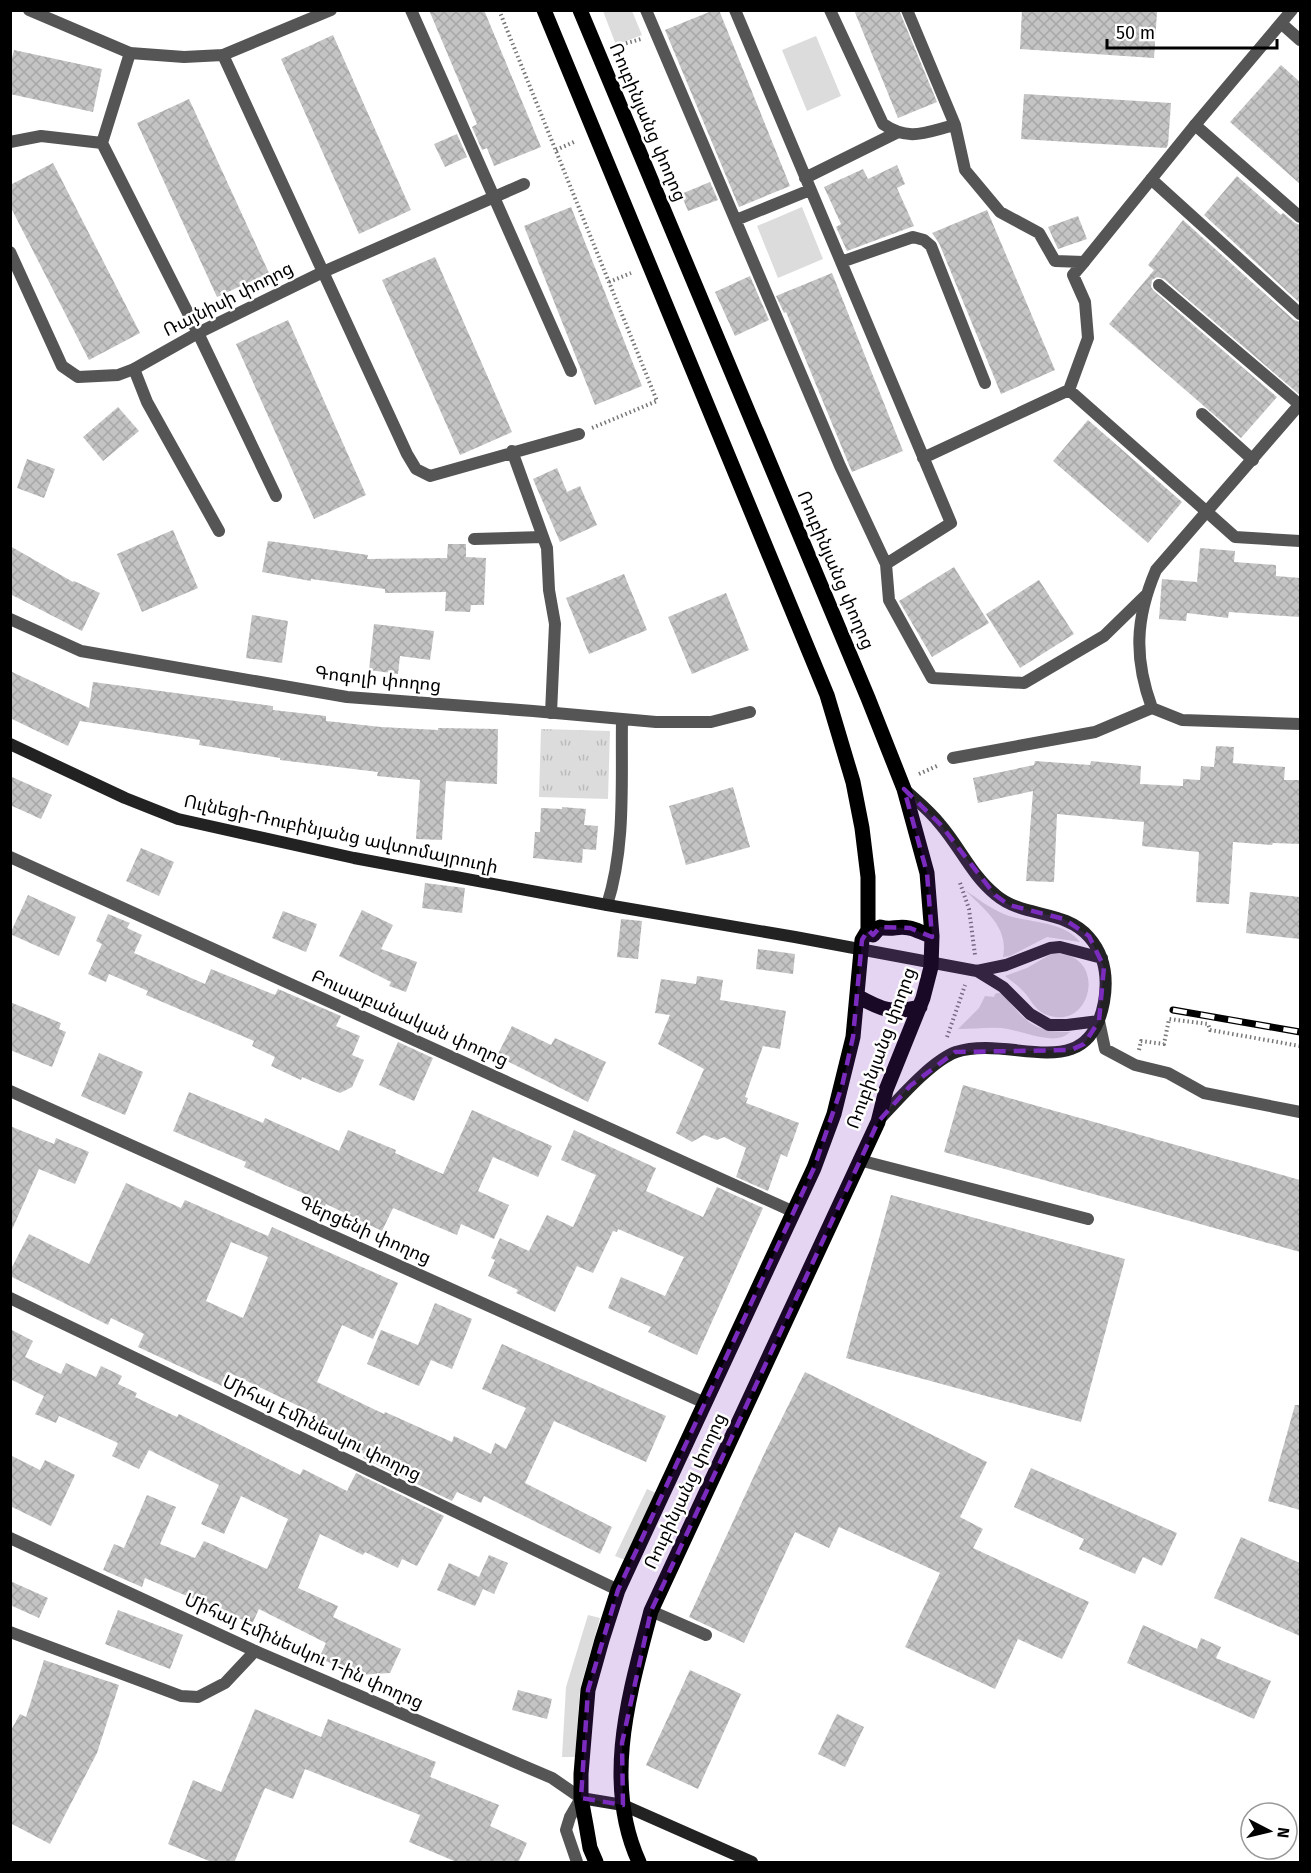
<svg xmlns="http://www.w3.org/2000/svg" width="1311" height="1873" viewBox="0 0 1311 1873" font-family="'Fira Sans','Noto Sans Armenian',sans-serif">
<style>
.grass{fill:#dcdcdc}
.park{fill:url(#park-tufts)}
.building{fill:url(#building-cross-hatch);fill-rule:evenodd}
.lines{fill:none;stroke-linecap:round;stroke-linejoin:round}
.path{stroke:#777;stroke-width:4;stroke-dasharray:1.5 3;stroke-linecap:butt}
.lane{stroke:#555;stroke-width:12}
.street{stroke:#555;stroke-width:12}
.secondary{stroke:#222;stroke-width:12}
.primary{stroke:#000;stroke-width:15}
.rail-casing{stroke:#000;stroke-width:7}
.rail{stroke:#fff;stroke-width:4.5;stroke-dasharray:14;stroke-linecap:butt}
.marked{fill:#7b2cbf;fill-opacity:0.2;stroke:#7b2cbf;stroke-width:4.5;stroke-dasharray:12 8;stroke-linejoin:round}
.labels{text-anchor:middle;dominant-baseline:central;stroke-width:5;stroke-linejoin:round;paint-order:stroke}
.street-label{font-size:18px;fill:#000;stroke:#fff}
</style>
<defs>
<pattern id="park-tufts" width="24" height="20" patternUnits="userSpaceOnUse" patternTransform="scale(1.5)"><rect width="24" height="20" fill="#dcdcdc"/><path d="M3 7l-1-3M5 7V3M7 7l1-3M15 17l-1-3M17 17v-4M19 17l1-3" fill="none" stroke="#bbb"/></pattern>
<pattern id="building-cross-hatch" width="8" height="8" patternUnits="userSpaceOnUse" patternTransform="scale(1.5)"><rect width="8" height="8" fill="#c4c4c4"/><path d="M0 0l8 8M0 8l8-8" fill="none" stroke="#a7a7a7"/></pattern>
</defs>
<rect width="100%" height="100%" fill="#fff"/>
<path class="grass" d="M603,11H632L642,35L616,45Z
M816,36L841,96L807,111L782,50Z
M802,207L823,259L778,278L757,226Z
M965,890C978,899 991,909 1006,915C1030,923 1064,921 1080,942L1047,937L1010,956L1003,957C1009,926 984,910 965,890Z
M1051,954C1110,949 1093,1035 1045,1014C1034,1009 1031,999 1023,991C1018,985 1011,981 1005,976L1027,968Z
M998,993C1005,994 1008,999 1012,1005C1030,1027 1042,1032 1070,1032C1055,1048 1020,1029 1001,1028C986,1027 972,1029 958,1029L979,1008L985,996L994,997L995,994Z
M647,1489L656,1493L625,1560L615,1556Z
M588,1615L600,1618L580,1689L575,1757H562L566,1687Z"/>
<path class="park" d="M541,729L610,731L608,799L539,797Z"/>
<path class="building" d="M429,10H484L541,147L494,166L487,148L482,150L472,127L477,124Z
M714,10H719L790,186L739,207L665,30Z
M854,10H899L937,102L898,118Z
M1022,10L1157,12L1154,58L1020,49Z
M333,35L411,210L359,234L281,59Z
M14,50L102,69L93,112L10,94V66Z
M1281,65L1300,82V184L1230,122Z
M1024,94L1171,103L1168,145L1166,148L1021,139Z
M189,99L269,273L217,297L137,123Z
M457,134L467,157L445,167L434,144Z
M53,163L140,333L89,360L10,206V185Z
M897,165L905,184L897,188L914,226L847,251L836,227L841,224L824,187L863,169L868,179Z
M1237,176L1281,215L1283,213L1295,223L1300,225V303L1204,215Z
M710,182L718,200L688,211L681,194Z
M571,207L642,386L595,405L524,226Z
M987,210L1055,370L1001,394L939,243L932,233Z
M1078,216L1087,239L1058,249L1048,227Z
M1183,220L1294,320L1300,322V395L1164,279L1157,277L1152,280L1151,287L1154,291L1277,397L1241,438L1109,324L1154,270L1148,265Z
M435,257L512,432L460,455L382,280Z
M832,273L903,451L852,472L786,312L784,313L776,296Z
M750,276L769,320L735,336L715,292Z
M288,320L366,495L314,519L236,344Z
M118,407L139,431L103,461L83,437Z
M1088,420L1182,502L1148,543L1053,461Z
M27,459L55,469L44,498L17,488Z
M557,468L567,492L580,486L597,525L560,542L533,479Z
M173,530L198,588L142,612L117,554Z
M268,541L368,555L367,559L447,558L448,544H466V557L486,558L484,605H471L470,612L445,611L446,592L385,593V589L311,579V581L262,572Z
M10,546L73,582L74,581L100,593L82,631L10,594Z
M1200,548L1235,551L1234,562L1276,565V576L1300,578V617L1229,612L1228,618L1187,613L1186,621L1159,619L1162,579L1197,582Z
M954,567L989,623L932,657L899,601Z
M624,574L647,630L589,654L566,598Z
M1039,580L1074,634L1020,668L986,614Z
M726,593L749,650L692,674L668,617Z
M252,615L288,621L282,663L246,658Z
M374,624L434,631L430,660L400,656L398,674L369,670Z
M10,671L89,708L93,682L273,706V710L326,716V721L381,727L438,730V728L498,729L497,784L446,781L442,840L416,839L420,780L377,776L378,772L280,760V758L199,745L200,740L80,721L68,746L10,718Z
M1216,746L1234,747L1233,763L1285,767L1284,780H1300V844L1273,843L1272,845L1233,842L1229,904L1196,902L1199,852L1142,846L1144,822L1057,814L1054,882L1026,881L1033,791L978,803L973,778L1034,765L1035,761L1090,765L1091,761L1141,766L1140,784L1183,786V779L1200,780L1201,766L1214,767Z
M10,776L52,795L41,819L10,805Z
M733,787L750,847L686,865L669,806Z
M562,807L586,809L584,825L598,826L596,850L583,849L582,863L533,858L535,832H540L541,808L562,809Z
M141,848L174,862L159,896L126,881Z
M425,883L465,888L462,913L422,908Z
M1250,892L1300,897V939L1246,933Z
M28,895L76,917L59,956L10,934Z
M362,910L393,925L381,949L417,962L406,992L389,986L391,982L339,956Z
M283,911L317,924L306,952L272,938Z
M108,914L130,923L127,928L142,935L134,953L205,984L211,969L275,995L278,989L341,1016L336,1026L360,1036L352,1055L364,1060L352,1087L340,1093L302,1077L301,1080L271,1066L275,1057L252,1046L254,1041L146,995L148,991L109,974L106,982L88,974L102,944L96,941Z
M621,919L642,921L638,959L617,957Z
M758,949L795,954L793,974L756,969Z
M697,976L723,980L720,1000L786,1011L780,1049L763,1046L745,1097L748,1098L746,1103L799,1123L787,1157L781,1154L768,1191L736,1177L746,1148L724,1137L717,1140L704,1135L692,1142L676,1133L704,1069L658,1044L670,1015L655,1013L661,979L696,984Z
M10,1002L61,1023L59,1029L66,1032L52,1067L10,1050Z
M512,1026L551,1045L555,1038L606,1062L588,1102L497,1056Z
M398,1042L433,1058L414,1101L379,1085Z
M99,1053L143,1072L125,1115L81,1096Z
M963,1085L1300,1180V1252L944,1152Z
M189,1092L263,1123L265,1118L339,1151L348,1130L396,1150L395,1153L443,1174L472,1110L552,1146L538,1177L493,1157L478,1191L509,1205L494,1239L461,1224L457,1235L393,1208L382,1231L326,1204L322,1212L301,1204L305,1194L244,1167L246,1162L173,1131Z
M10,1126L54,1144L56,1138L89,1152L75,1184L39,1169L10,1234Z
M574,1130L656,1168L646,1191L703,1217L717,1187L763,1208L697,1355L648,1332L651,1327L608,1308L621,1277L665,1296L684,1257L618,1229L617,1232L613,1231L593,1273L577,1266L555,1312L516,1293L518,1290L488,1276L495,1260L491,1258L500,1238L529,1251L547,1215L573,1227L596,1175L561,1160Z
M126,1183L181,1208L185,1200L268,1236L272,1227L398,1283L373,1339L342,1325L317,1382L384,1414L385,1412L452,1442L454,1436L491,1454L495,1443L506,1449L526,1408L482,1389L502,1344L666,1416L646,1462L554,1421L525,1483L612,1527L600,1554L484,1496L481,1503L457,1492L452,1501L363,1458L365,1454L306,1427L313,1413L230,1373L224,1387L138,1347L144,1334L111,1318L108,1325L10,1276V1271L29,1234L89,1264ZM231,1242L268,1257L243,1318L206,1301Z
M891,1195L1125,1259L1081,1422L846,1358Z
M435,1303L472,1319L452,1369L431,1360L419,1386L367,1364L381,1330L418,1345Z
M10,1329L33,1341L25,1357L61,1374L66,1363L96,1377L101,1366L122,1376L118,1384L137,1393L135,1397L177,1417L179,1414L300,1475L303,1469L347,1491L356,1473L444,1516L417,1566L402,1559L398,1568L365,1552L363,1555L320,1534L298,1588L338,1606L333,1617L401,1649L390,1673L358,1675L319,1658L326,1643L259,1609L252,1624L145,1578L142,1587L103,1570L114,1544L124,1548L147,1495L176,1507L160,1544L195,1558L204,1541L267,1569L288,1519L241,1496L224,1534L201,1524L219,1485L149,1450L139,1469L112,1456L118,1443L59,1416L56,1423L35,1414L44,1396L12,1380L10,1384Z
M805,1372L987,1462L960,1517L983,1529L973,1548L1089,1602L1062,1659L1018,1639L995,1689L905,1647L940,1573L839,1527L829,1548L795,1532L744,1643L689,1617L766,1450Z
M1295,1405H1300V1510L1268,1501Z
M10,1455L40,1470L45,1460L75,1475L51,1526L10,1506Z
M1031,1468L1177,1533L1162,1566L1143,1557L1135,1574L1079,1549L1084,1539L1014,1507Z
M1241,1537L1300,1563V1636L1214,1598Z
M489,1555L508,1563L494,1594L483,1589L475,1606L437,1590L449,1563L479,1577Z
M10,1581L48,1598L39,1618L10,1605Z
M118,1610L183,1635L170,1669L105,1644Z
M1143,1625L1197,1649L1201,1638L1221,1647L1216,1658L1271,1681L1254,1719L1127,1663Z
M44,1660L119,1685L97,1753L50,1844L10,1823V1732L20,1714L26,1717Z
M690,1670L741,1694L698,1789L646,1765Z
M518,1690L552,1699L547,1719L512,1710Z
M255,1709L321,1737L328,1719L436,1762L430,1777L499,1805L490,1826L527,1843L518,1863H459L409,1842L420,1815L305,1769L293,1799L265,1788L234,1863H214L168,1844L193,1780L221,1792Z
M837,1714L864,1727L845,1767L818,1754Z"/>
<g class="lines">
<path class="path" d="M499,10L657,401L592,428
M613,47L641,39
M556,150L576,141
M609,282L631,273
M919,774L939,765
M960,883L969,909L975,955
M947,1037L965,985
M1139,1050L1141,1041L1164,1044L1169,1019L1208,1024L1210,1030L1300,1046"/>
<path class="lane" d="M411,10L571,371
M646,10L840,466L886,564L889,600L932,678L1024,683L1104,636L1145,596
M735,10L951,523L886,564
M830,10L883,124C909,142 926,132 955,125
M907,10L955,125L965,170L1000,212L1039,233L1055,261L1084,262
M1282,24L1300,40
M130,53L102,143L198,333L276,496
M223,55L407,454L416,469L430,476L579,434
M1195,125L1300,217
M10,142L41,136L102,143
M805,178L896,133
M736,220L810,190
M841,262L913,237L924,240L931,246L985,383
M1159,285L1300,405
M134,369L147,402L219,531
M1069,390L1207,512
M1202,414L1253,460
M512,451L547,548L549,590L555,624L551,713
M923,458L1069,390L1088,338L1085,302L1073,275L1084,262
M474,539L543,537
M953,758L1095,732L1152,708
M1099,1021L1105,1049L1135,1065L1168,1073L1204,1093L1300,1112
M859,1160L1088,1219
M651,1611L706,1635
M10,1632L181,1696L198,1697L225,1683L255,1651
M577,1862L566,1830L570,1817L581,1798"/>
<path class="street" d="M29,10L130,53L184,57L223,55L331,10
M1151,179L1300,314
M10,252L62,366L78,377L118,375L134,369L198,333L323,272L524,184
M1084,262L1195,125L1292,10
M1300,404L1156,570C1135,619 1134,659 1152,708L1182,720L1300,724
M1207,512L1235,537L1300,541
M10,619L81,651L347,697L533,711L656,722H711L750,712
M10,857L794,1212
M607,905C626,846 621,781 622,719
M10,1091L705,1403
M10,1298L618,1590
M10,1538L255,1651L552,1778L581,1798"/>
<path class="secondary" d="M10,744L125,798L178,819L354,858L607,905L795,937L977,971L1003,987L1030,1014L1049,1025H1067L1099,1021
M977,971L1006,965L1050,948L1060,947L1102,958
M878,1121C897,1101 931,1061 956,1052C1012,1034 1088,1088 1104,1002C1108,979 1105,955 1089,937C1065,909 1023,918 996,895C972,876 960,847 940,824C930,811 916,800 904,789
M581,1798L623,1805L752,1862"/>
<path class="primary" d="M544,10L827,695L853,782L862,828L868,877V930L862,940L853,1037L834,1114L814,1168L618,1590L602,1640L588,1690L581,1774V1798L586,1825L590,1848L596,1862
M580,10L868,698L904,789L927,873L932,936L931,967L923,998L886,1090L878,1122L651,1611C630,1692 602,1781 639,1862
M868,930L873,935L880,927C893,931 897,925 909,928C916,929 924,934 932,936
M857,996C882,1010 892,1014 920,1007"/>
<defs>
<path id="rail" d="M1173,1010L1300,1032"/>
</defs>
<use href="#rail" class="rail-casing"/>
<use href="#rail" class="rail"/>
</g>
<path class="marked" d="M904,789L940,824L995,895L1009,905L1064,919L1089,936L1104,967L1099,1021L1084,1044L1071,1050L955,1052L910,1086L878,1122L651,1611L622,1743L623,1805L581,1798L588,1690L618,1590L814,1168L842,1086L853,1037L862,940L868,930L873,935L880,927L910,928L932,937L927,873Z"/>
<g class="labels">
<g class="street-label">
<text transform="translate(648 122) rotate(67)">Ռուբինյանց փողոց</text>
<text transform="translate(228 299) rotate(-27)">Ռայնիսի փողոց</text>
<text transform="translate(836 570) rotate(67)">Ռուբինյանց փողոց</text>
<text transform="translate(378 679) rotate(6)">Գոգոլի փողոց</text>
<text transform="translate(341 834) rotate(12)">Ուլնեցի-Ռուբինյանց ավտոմայրուղի</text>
<text transform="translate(410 1018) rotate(24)">Բուսաբանական փողոց</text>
<text transform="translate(881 1048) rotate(-70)">Ռուբինյանց փողոց</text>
<text transform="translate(365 1230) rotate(24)">Գերցենի փողոց</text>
<text transform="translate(322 1428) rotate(26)">Միհայ Էմինեսկու փողոց</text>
<text transform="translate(685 1491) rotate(-65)">Ռուբինյանց փողոց</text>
<text transform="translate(304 1651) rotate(24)">Միհայ Էմինեսկու 1-ին փողոց</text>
</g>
</g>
<rect width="1311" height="1873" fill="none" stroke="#000000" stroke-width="24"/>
<g transform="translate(1269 1831) rotate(97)"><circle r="28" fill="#ffffff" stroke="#999999" stroke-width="1.5"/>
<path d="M0-4.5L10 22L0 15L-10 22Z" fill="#000000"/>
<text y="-9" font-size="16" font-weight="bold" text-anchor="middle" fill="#000000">N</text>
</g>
<path d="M1107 39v9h170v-9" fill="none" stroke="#000000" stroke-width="3"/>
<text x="1116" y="39" font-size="18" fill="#000000" stroke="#ffffff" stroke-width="4.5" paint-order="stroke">50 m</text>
</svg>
